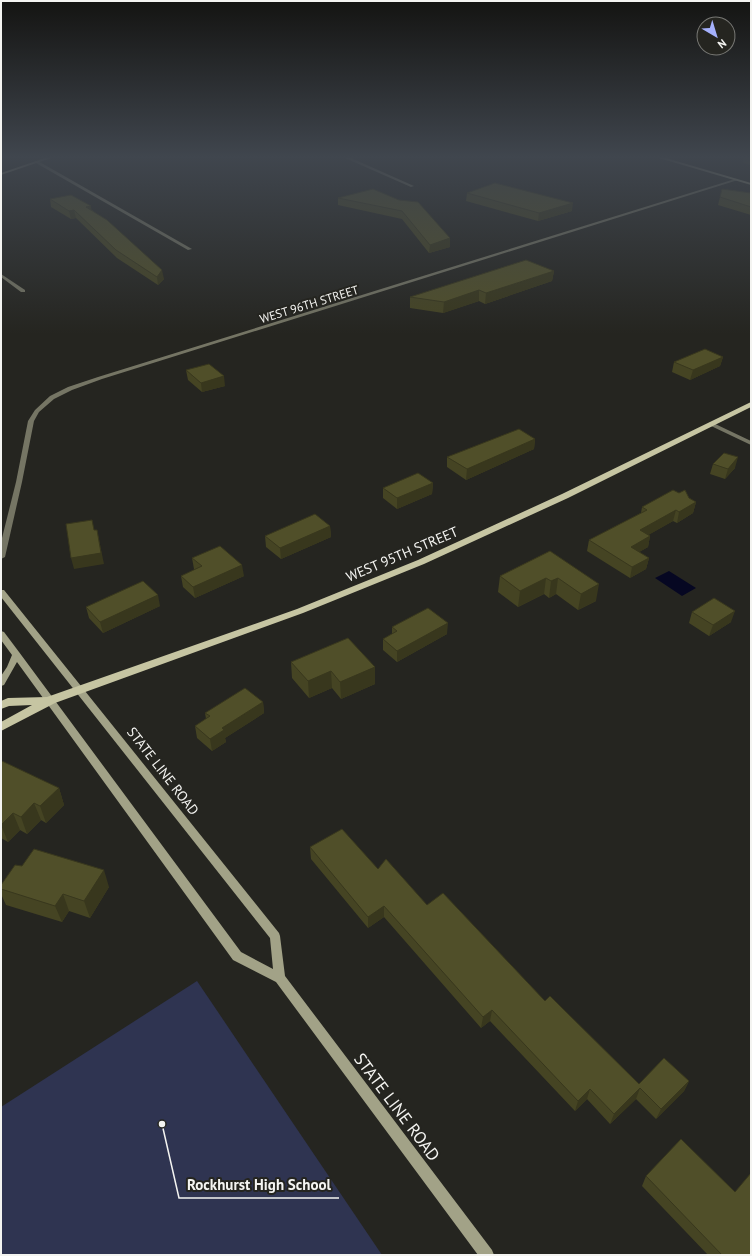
<svg xmlns="http://www.w3.org/2000/svg" width="752" height="1256" viewBox="0 0 752 1256" font-family="'PT Sans',sans-serif">
<style>
.green{fill:#2f3451}
.water{fill:#060722}
.lines{fill:none;stroke-linecap:round;stroke-linejoin:round}
.street{fill:#757564;fill-rule:evenodd}
.secondary{fill:#a2a287;fill-rule:evenodd}
.primary{fill:#c6c5a2;fill-rule:evenodd}
.wall{fill:#454423}
.shaded-wall{fill:#38371d}
.building{fill:#504f29;stroke:#38371d}
.labels{text-anchor:middle;dominant-baseline:central;stroke-width:4;stroke-linejoin:round;paint-order:stroke}
.far-street-label{font-size:12px;fill:#f4f4f1;stroke:#252520}
.street-label{font-size:14px;fill:#f4f4f1;stroke:#252520}
.near-street-label{font-size:17px;fill:#f4f4f1;stroke:#252520}
.leader{fill:none;stroke:#f4f4f1;stroke-width:1.5}
.callout-dot{fill:#f4f4f1;stroke:#252520;stroke-width:1.5}
.callout-label{font-size:15px;text-anchor:middle;font-weight:bold;fill:#f4f4f1;stroke:#252520;stroke-width:4;stroke-linejoin:round;paint-order:stroke}
</style>
<rect width="100%" height="100%" fill="#252520"/>
<path class="green" d="M197,981L382,1255H1V1107Z"/>
<path class="water" d="M669,571L696,588L682,596L655,578Z"/>
<g class="lines">
<path class="street" d="M345,158H351L414,186L411,187Z
M36,161H38L192,249L188,250L36,163Z
M735,179L738,180L102,379L72,390L54,399L39,412L34,421L22,482L5,557L1,559V542L16,482L28,421L35,410L50,396L68,387L98,377Z
M1,274L25,290V292H21L1,277Z
M711,422L751,441V445L709,425V423Z"/>
<path class="secondary" d="M45,158H51L1,175V173Z
M659,158H666L751,183V185Z
M1,590H4L279,933L280,936L285,976L492,1250L494,1255H478L276,982L233,960L17,662L4,685L1,686V676L7,667L12,655L1,640V631L4,632L19,652L241,952L273,969L270,938L1,597Z"/>
<path class="primary" d="M751,402V407L568,498L424,564L303,613L55,703L1,731V722L32,705L9,706L1,709V701L8,698L47,697L297,609L418,560L562,494Z"/>
</g>
<path class="wall" d="M744,158H751V165L743,163Z
M373,189L450,247L429,253L402,219L338,205V198Z
M722,189L751,193V215L718,205Z
M467,193L572,211L538,221L466,201Z
M50,199L92,210L164,279L158,285L117,258L76,218L71,219L51,207Z
M554,271L552,281L485,304L479,301L443,313L410,308V297Z
M723,357L720,366L690,380L672,372L674,362Z
M186,370L225,386L202,392L188,380Z
M535,439L534,449L466,480L447,467V457Z
M713,464L735,468L725,479L710,474Z
M433,483L432,494L397,509L383,498V488Z
M689,498L696,502L693,513L677,523L673,521L648,535L650,536L648,547L639,552L649,558L646,569L630,578L587,551L589,540L641,513L642,507Z
M330,526L331,537L281,559L266,547L265,536Z
M550,551L596,601L578,610L556,594L549,598L544,594L518,607L498,592L500,576Z
M192,558L244,576L195,598L183,587L181,576L195,570L194,569Z
M160,606L103,633L89,618L86,607Z
M692,612L731,622L709,636L689,623Z
M392,627L447,634L397,662L383,650V639L392,634Z
M348,638L375,684L341,699L332,688L309,698L292,678L291,662Z
M263,702L264,713L225,738L226,742L212,751L197,738L195,726L206,719L205,713Z
M1,762L59,788L64,805L46,823L41,820L27,834L20,830L8,842L1,838Z
M310,847L378,869L427,905L545,1001L639,1084L689,1081L684,1091L656,1119L636,1099L610,1124L587,1099L575,1111L490,1021L481,1028L384,917L368,928L311,859Z
M1,885L109,887L90,918L69,911L62,922L6,905L1,894Z
M646,1176L735,1192L751,1255H708L642,1186Z"/>
<path class="shaded-wall" d="M573,203L572,211L538,221L539,213Z
M91,206L92,214L86,207Z
M74,210L76,218L71,219L69,211Z
M450,238V247L429,253L430,245Z
M162,270L164,279L158,285L157,277Z
M554,271L552,281L485,304L486,293Z
M479,290V301L443,313L444,302Z
M723,357L720,366L690,380L693,370Z
M224,376L225,386L202,392L201,383Z
M535,439L534,449L466,480L467,469Z
M738,457L735,468L725,479L728,469Z
M433,483L432,494L397,509V498Z
M696,502L693,513L677,523L679,512Z
M676,510L673,521L638,541L640,530Z
M330,526L331,537L281,559L280,548Z
M97,530L104,564L74,569L71,558Z
M650,536L648,547L629,558L631,547Z
M649,558L646,569L630,578L632,567Z
M242,565L244,576L195,598L193,587Z
M546,578L544,594L518,607L520,591Z
M558,578L556,594L549,598L551,581Z
M599,584L596,601L578,610L581,594Z
M158,595L160,606L103,633L100,622Z
M735,611L731,622L709,636L713,625Z
M448,623L447,634L397,662V651Z
M375,667V684L341,699L340,682Z
M331,671L332,688L309,698L308,681Z
M263,702L264,713L225,738L226,742L212,751L210,739L222,728Z
M59,788L64,805L46,823L40,806Z
M34,803L41,820L27,834L21,817Z
M13,813L20,830L8,842L1,825Z
M104,870L109,887L90,918L84,901Z
M63,894L69,911L62,922L55,906Z
M384,906V917L368,928V917Z
M492,1010L490,1021L481,1028L483,1017Z
M689,1081L684,1091L656,1119L661,1109Z
M640,1088L636,1099L610,1124L614,1114Z
M590,1089L587,1099L575,1111L578,1101Z"/>
<path class="building" d="M495,183L573,203L539,213L467,193Z
M373,189L399,200L418,202L450,238L430,245L402,211L338,198Z
M722,189L751,193V207L720,197Z
M71,195L91,206L86,207L107,220L162,270L157,277L116,250L74,210L69,211L50,199Z
M526,260L554,271L486,293L479,290L444,302L410,297Z
M705,349L723,357L693,370L674,362Z
M209,364L224,376L201,383L186,370Z
M519,429L535,439L467,469L447,457Z
M724,453L738,457L728,469L713,464Z
M418,473L433,483L397,498L383,488Z
M673,490L679,493L685,490L689,498L696,502L679,512L676,510L640,530L650,536L631,547L649,558L632,567L589,540L647,510L642,507Z
M315,514L330,526L280,548L265,536Z
M92,520L94,530H97L101,553L71,558L66,524Z
M220,546L242,565L193,587L181,576L202,566L192,558Z
M550,551L599,584L581,594L558,578L551,581L546,578L520,591L500,576Z
M143,581L158,595L100,622L86,607Z
M714,598L735,611L713,625L692,612Z
M428,608L448,623L397,651L383,639L397,631L392,627Z
M348,638L375,667L340,682L331,671L308,681L291,662Z
M245,688L263,702L222,728L224,730L210,739L195,726L210,716L205,713Z
M2,761L59,788L40,806L34,803L21,817L13,813L1,825V762Z
M342,829L378,869L386,859L427,905L443,893L545,1001L550,996L639,1084L664,1058L689,1081L661,1109L640,1088L614,1114L590,1089L578,1101L492,1010L483,1017L384,906L368,917L310,847Z
M34,849L104,870L84,901L63,894L55,906L1,889V885L15,865L22,866Z
M681,1139L735,1192L751,1173V1255H722L646,1176Z"/>
<linearGradient id="sky" x2="0" y2="1"><stop stop-color="#141412"/><stop offset="0.47" stop-color="#40464e"/><stop offset="1" stop-color="#40464e" stop-opacity="0"/></linearGradient>
<rect width="752" height="334" fill="url(#sky)"/>
<g class="labels">
<g class="far-street-label">
<text transform="translate(309 304) rotate(-17)">WEST 96TH STREET</text>
</g>
<g class="street-label">
<text transform="translate(402 554) rotate(-23)">WEST 95TH STREET</text>
<text transform="translate(163 771) rotate(52)">STATE LINE ROAD</text>
</g>
<g class="near-street-label">
<text transform="translate(397 1107) rotate(53)">STATE LINE ROAD</text>
</g>
</g>
<path class="leader" d="M162 1124L179 1198H339"/>
<circle class="callout-dot" cx="162" cy="1124" r="4"/>
<g class="callout-label">
<text x="259" y="1190">Rockhurst High School</text>
</g>
<rect width="752" height="1256" fill="none" stroke="#f4f4f1" stroke-width="4"/>
<g transform="translate(716 36) rotate(142)"><circle r="19" fill="#252520" stroke="#787874"/>
<path d="M0-3L7 15L0 10L-7 15Z" fill="#a5b1fc"/>
<text y="-6" font-size="11" font-weight="bold" text-anchor="middle" fill="#f4f4f1">N</text>
</g>
</svg>
